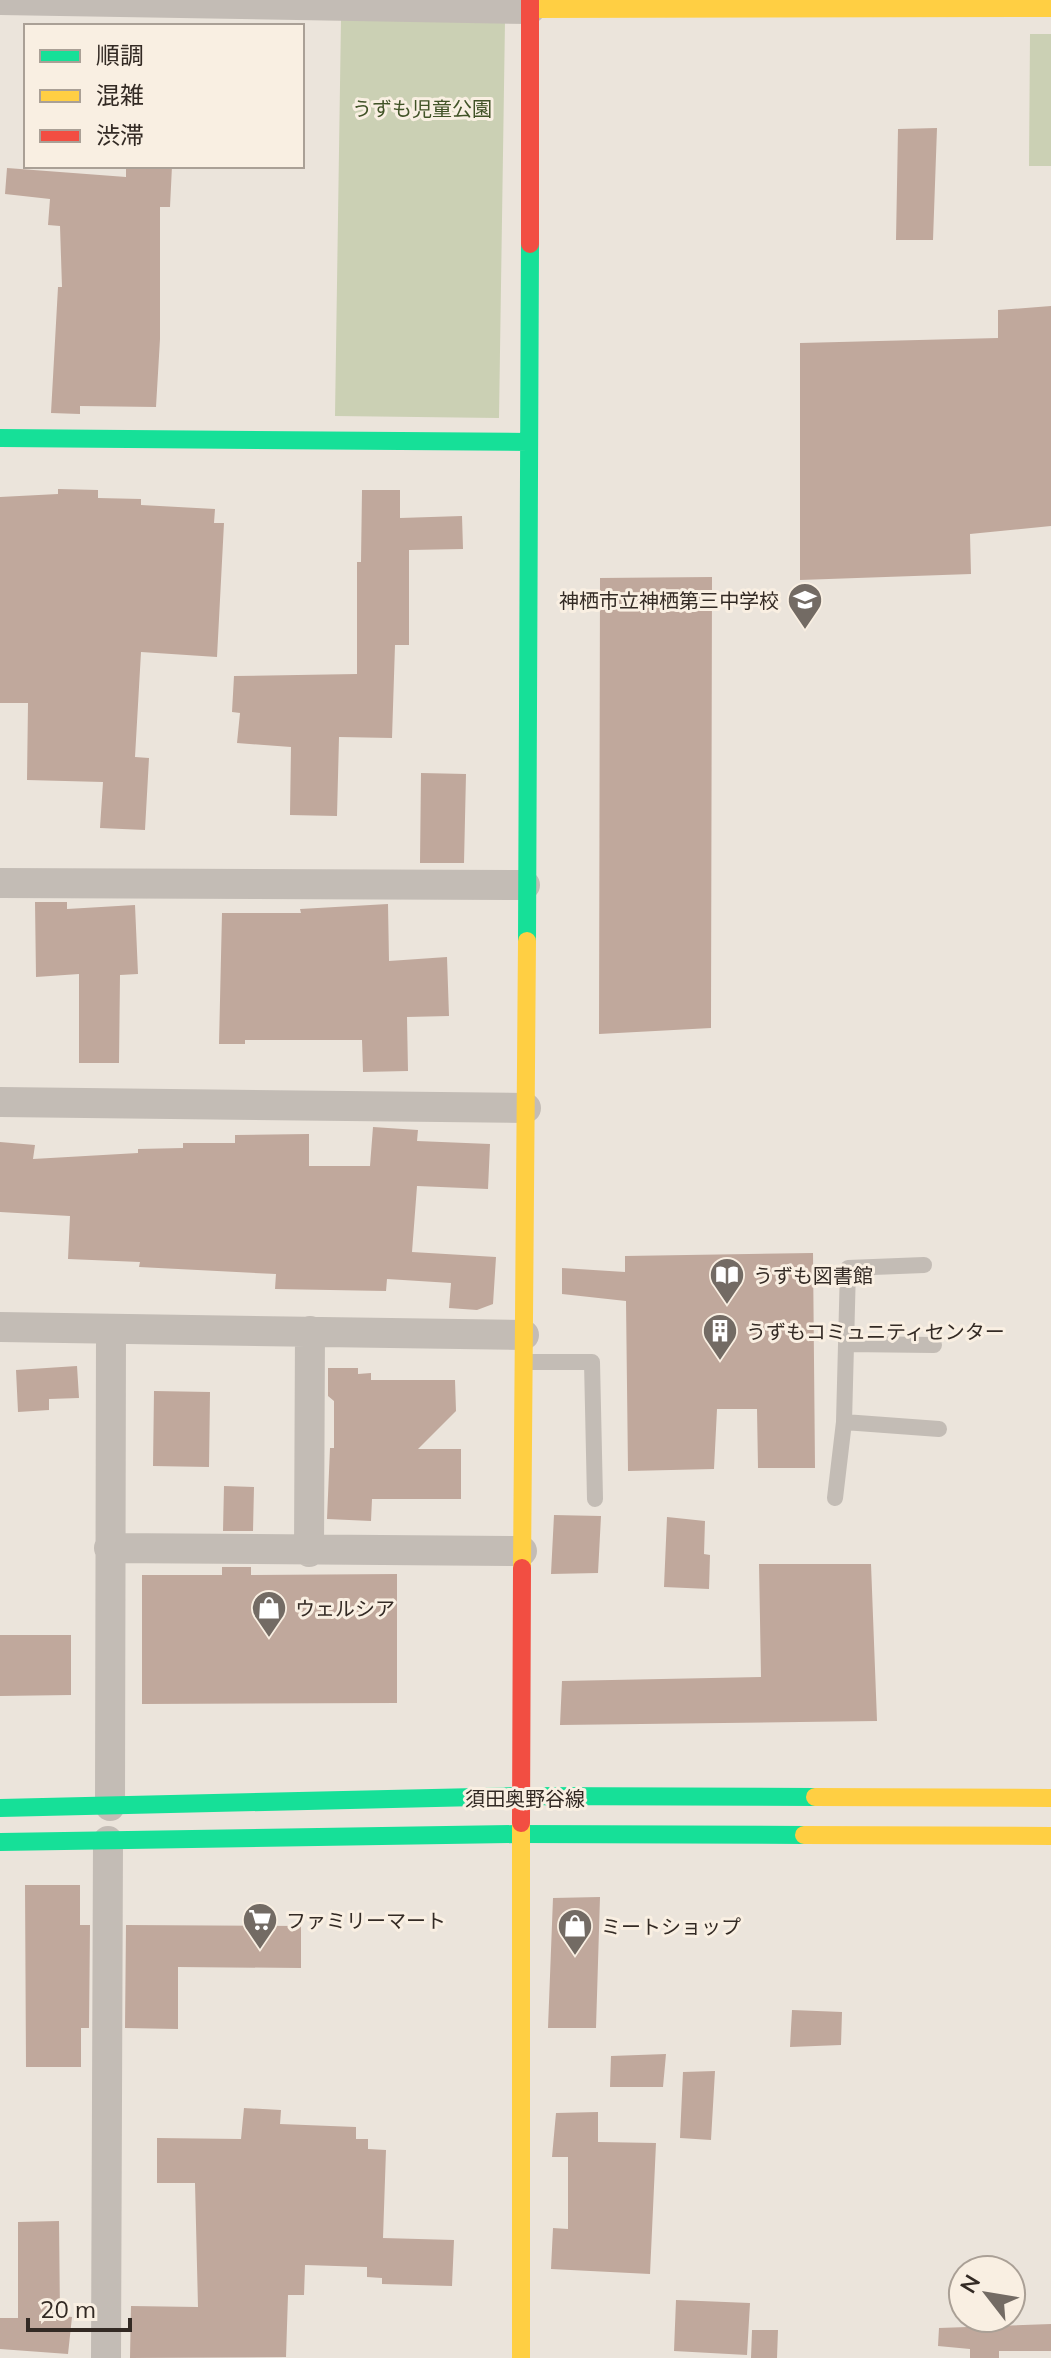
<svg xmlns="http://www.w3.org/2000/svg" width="1051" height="2358" viewBox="0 0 1051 2358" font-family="Mulish,'Noto Sans JP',sans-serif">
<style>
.green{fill:#cbd0b4}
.building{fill:#c0a89c}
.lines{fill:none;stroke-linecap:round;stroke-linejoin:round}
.lane{stroke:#c3bcb5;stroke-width:16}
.street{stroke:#c3bcb5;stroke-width:30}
.fast{stroke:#16e098;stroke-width:18}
.slow{stroke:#ffcf43;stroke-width:18}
.jam{stroke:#f24e42;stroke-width:18}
.labels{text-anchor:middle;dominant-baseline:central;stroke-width:6;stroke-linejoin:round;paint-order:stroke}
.park-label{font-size:20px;fill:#415327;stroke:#f9efe2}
.poi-label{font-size:20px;fill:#332a24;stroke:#f9efe2;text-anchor:start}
.street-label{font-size:20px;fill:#332a24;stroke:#f9efe2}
</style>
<rect width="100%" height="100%" fill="#ebe4db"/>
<path class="green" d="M341,19L505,21L499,418L335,416Z
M1030,34H1051V166H1029Z"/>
<path class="building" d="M937,128L933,240H896L898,129Z
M126,166H172L170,207H160V339L156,407L80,406V414L51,413L58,287H62L60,226L48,225L50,199L5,194L7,168L126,177Z
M1051,306V526L970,534L971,574L800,580V343L998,338V310Z
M58,489L98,490V498L141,499V505L215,509L214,523H224L217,657L141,652L135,757L149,758L145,830L100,828L103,782L27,780L28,703H0V497L58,494Z
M362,490H400V518L462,516L463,549L409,550V645H395L392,738L339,737L337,816L290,815L291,747L237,743L240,713L232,712L234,676L357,674V562H361Z
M712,577L711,1028L599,1034L600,578Z
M421,773L466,774L464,863H420Z
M35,902H67V909L135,905L138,974L120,975L119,1063H79V974L36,977Z
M388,904L389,961L447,957L449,1016L407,1017L408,1071L363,1072L362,1040H245V1044H219L222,913H301L300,909Z
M373,1127L418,1130L417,1141L490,1144L488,1189L417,1186L412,1252L496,1257L493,1304L477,1310L449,1308L451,1283L387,1279L386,1291L275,1289L276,1274L139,1267L140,1262L68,1259L70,1216L0,1212V1142L35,1145L33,1159L138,1153V1149L183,1148V1143H235V1135L309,1134V1166H370Z
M813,1253L815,1468H758L757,1409H717L714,1469L628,1471L626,1301L562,1294V1268L625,1272V1256Z
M77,1366L79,1398L49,1399V1410L18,1412L16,1370Z
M328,1368H358V1374L371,1373V1380H455L456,1411L418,1449H461V1499H372L371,1521L327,1519L330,1448H334V1401L328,1396Z
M154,1391L210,1392L209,1467L153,1466Z
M224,1486L254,1487L253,1531H223Z
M554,1515L601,1516L598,1573L551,1574Z
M667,1517L705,1521L704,1554L710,1555L709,1589L664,1587Z
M759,1564H871L877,1721L560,1725L562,1681L761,1677Z
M222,1567H251V1575L397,1574V1703L142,1704V1575H222Z
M0,1635H71V1695L0,1696Z
M25,1885H80V1925H90L89,2028H81V2067H26Z
M600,1897L596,2028H548L553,1898Z
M126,1925L301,1926V1968L178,1967V2029L125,2028Z
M792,2010L842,2012L841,2045L790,2047Z
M666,2054L663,2087H610L611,2056Z
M715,2071L711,2140L680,2138L683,2072Z
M244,2108L281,2110L280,2124L356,2127V2139H368V2149L386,2150L383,2238L454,2240L452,2286L382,2284V2278L367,2277V2267L305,2265L304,2295H288L286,2357L130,2358L131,2306L198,2307L195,2183H157V2138L241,2139Z
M598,2112V2142L656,2143L650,2274L551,2269L553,2228L568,2229V2157H552L556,2113Z
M59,2221L60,2316L72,2317L68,2354L0,2349V2318H18V2222Z
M676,2300L750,2303L747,2355L674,2351Z
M1051,2324V2351H999V2358H970V2349L938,2346L939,2328Z
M752,2330H778L777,2358H751Z"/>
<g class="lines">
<path class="lane" d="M846,1344L934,1345
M526,1362H592L595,1499
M844,1422L848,1268L924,1265
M835,1498L844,1422L939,1429"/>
<path class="street" d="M0,0L530,9
M0,883L525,885
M0,1102L526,1108
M0,1327L524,1335
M109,1548L522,1551
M309,1552L310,1331
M110,1806L111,1329
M106,2358L108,1841"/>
<path class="fast" d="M0,438L528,442
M527,941L530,244
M0,1808L519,1796L815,1797
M0,1842L518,1834L804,1835"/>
<path class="slow" d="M530,9L1051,8
M522,1568L527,941
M815,1797L1051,1798
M521,1823V2358
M804,1835L1051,1836"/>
<path class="jam" d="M530,0V244
M521,1823L522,1568"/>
</g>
<defs>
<symbol id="school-pin" viewBox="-11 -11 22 30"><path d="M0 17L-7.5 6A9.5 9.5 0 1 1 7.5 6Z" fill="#736b64" stroke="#f9efe2"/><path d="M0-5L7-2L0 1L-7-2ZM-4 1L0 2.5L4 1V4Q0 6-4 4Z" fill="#fff"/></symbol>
<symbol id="library-pin" viewBox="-11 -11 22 30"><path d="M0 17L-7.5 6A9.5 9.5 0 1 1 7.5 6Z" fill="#736b64" stroke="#f9efe2"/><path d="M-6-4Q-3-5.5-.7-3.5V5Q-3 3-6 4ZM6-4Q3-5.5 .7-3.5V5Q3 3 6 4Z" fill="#fff"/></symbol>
<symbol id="building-pin" viewBox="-11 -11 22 30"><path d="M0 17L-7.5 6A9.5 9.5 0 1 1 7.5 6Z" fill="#736b64" stroke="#f9efe2"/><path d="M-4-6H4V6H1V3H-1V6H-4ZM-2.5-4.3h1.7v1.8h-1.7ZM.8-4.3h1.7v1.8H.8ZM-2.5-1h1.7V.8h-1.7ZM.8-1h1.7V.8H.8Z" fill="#fff"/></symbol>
<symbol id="shop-pin" viewBox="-11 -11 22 30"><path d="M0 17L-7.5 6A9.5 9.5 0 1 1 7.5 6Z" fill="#736b64" stroke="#f9efe2"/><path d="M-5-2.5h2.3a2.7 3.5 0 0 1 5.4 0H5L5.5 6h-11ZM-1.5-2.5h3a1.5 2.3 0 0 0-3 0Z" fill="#fff"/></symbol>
<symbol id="supermarket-pin" viewBox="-11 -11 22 30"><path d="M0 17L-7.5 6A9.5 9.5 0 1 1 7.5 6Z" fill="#736b64" stroke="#f9efe2"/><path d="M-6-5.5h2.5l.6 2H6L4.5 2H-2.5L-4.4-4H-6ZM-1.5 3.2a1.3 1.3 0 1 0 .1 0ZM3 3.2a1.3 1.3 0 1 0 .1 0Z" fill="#fff"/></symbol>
</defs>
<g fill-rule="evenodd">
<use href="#school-pin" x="785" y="580" width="40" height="54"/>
<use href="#library-pin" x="707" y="1255" width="40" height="54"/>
<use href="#building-pin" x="700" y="1311" width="40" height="54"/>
<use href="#shop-pin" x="249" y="1588" width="40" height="54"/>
<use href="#supermarket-pin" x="240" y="1900" width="40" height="54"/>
<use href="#shop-pin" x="555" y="1906" width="40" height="54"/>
</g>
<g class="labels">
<g class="park-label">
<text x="422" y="108">うずも児童公園</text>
</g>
<g class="poi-label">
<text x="779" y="600" text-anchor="end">神栖市立神栖第三中学校</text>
<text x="753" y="1275">うずも図書館</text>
<text x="746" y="1331">うずもコミュニティセンター</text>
<text x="295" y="1608">ウェルシア</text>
<text x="286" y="1920">ファミリーマート</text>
<text x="601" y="1926">ミートショップ</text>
</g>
<g class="street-label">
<text x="525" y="1798">須田奥野谷線</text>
</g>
</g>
<rect x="24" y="24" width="280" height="144" fill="#f9efe2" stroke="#aaa096" stroke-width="2"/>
<rect x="40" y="50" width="40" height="12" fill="#16e098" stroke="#aaa096" stroke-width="2"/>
<text x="96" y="64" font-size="24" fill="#332a24">順調</text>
<rect x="40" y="90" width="40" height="12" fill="#ffcf43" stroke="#aaa096" stroke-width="2"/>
<text x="96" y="104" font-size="24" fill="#332a24">混雑</text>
<rect x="40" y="130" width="40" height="12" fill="#f24e42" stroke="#aaa096" stroke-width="2"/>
<text x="96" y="144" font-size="24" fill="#332a24">渋滞</text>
<g transform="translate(987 2294) rotate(301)"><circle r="38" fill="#f9efe2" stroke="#aaa096" stroke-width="2"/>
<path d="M0-6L14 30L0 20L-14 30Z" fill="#736b64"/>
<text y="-12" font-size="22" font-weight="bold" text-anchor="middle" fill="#332a24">N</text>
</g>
<path d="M28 2318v12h102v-12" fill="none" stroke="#332a24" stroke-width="4"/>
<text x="40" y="2318" font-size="24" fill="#332a24" stroke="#f9efe2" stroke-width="6" paint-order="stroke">20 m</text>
</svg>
